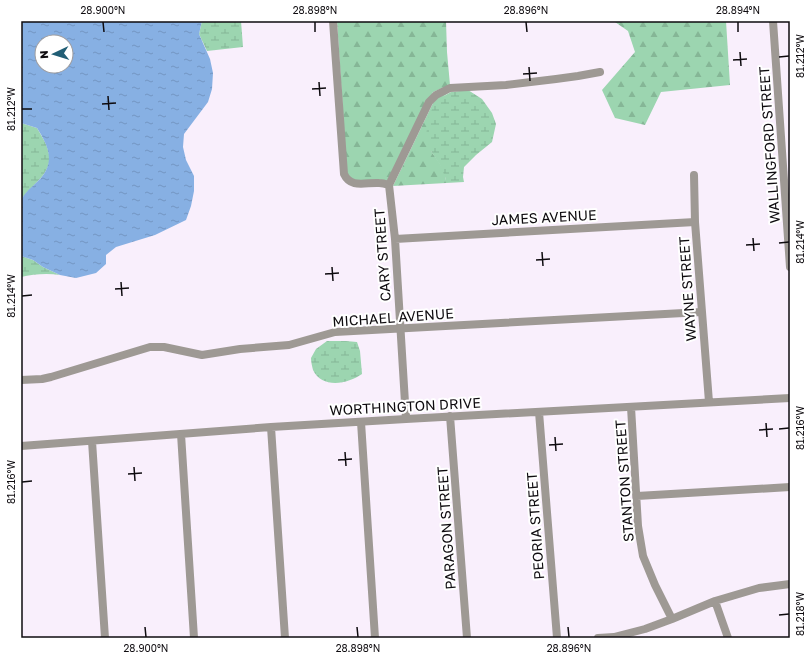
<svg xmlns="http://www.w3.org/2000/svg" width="811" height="659" viewBox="0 0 811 659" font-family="'Golos Text',sans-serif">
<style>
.forest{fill:url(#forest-firs)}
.wetland{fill:url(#wetland-marsh)}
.water{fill:url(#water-ripples);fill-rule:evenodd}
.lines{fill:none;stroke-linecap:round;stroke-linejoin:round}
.minor{stroke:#9e9994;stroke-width:8}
.ticks{fill:none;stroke:#0e0b0f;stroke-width:1.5}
.labels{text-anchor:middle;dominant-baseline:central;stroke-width:4;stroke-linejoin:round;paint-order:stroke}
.street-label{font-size:14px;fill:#0e0b0f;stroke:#fff}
.neatline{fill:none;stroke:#0e0b0f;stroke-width:1.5}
.ticks-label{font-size:10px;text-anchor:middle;fill:#0e0b0f}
</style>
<defs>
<pattern id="forest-firs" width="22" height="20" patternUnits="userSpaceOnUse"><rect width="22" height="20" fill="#9cd5b0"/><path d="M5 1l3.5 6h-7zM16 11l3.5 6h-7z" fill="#85b696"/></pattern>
<pattern id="wetland-marsh" width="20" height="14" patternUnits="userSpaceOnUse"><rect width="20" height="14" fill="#9cd5b0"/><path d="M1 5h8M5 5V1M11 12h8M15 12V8" fill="none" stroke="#85b696"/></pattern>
<pattern id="water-ripples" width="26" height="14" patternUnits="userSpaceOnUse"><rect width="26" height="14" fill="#87b0e3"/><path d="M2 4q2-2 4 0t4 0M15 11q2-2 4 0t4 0" fill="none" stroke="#7396c2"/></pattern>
</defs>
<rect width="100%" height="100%" fill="#f9effc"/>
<path class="forest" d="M337,21H446L447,52L450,85L440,89L433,92L387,181H357L352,179L347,173Z
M605,21H726L730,85L661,92L645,125L615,118L602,90L635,52L628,31L615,22Z
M451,91L444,96L431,151C437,160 447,171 446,183L393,186L433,103L438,97Z"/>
<path class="wetland" d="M202,21H241L243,47L207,51L199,34Z
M468,90L482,99L492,113L496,124L492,142L476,155L464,167L463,177L464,182L446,183V179L440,165L431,151L426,135L429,116L434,105L444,96L451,92Z
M21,123L37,128C49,148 57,162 38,181C32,188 26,192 21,200Z
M21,256L33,260L43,267L60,275C48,273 33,274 21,277Z
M327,341H346L357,342L360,351L362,374C348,384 322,389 313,370C312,366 311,362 311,358L316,349Z"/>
<path class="water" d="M21,21H202L199,34L210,59L213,73L212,89L208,102L184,134L183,147L186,160L194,176V191L191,206L186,220L155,235L116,247L106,255V264L96,273L76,278L60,275L43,267L33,260L21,256V200C26,191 31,188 38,181C56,163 49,147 37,128L21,123ZM42,42H66V66H42Z"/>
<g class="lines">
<path class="minor" d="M333,21L344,174C351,189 366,182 379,183C382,183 386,184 389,185
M773,21L790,267
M694,175L695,222L709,402
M389,185L429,102L436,95L450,88L506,85L556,79L578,76L600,72
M389,185L395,239L406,419
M395,239L695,222
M21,380L42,379L51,377L150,347H164L202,355L240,349L289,345L335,332L702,312
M631,407L638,526L643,556L655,585L672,619
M539,412L557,638
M450,416L467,638
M361,422L375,638
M271,427L285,638
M181,434L194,638
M92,441L105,638
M21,446L271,427L406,419L790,398
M637,496L790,487
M715,601L728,638
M598,638L614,637L645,629L672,619L715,601L759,588L790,584"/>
</g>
<path class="ticks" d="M103,22L104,32M315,22V32M526,22L527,32M738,22V32M740,52L741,66M779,57L789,56M733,60L747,59M529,67L530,81M523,74L537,73M319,82L320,96M312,89L326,88M108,96L109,110M102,104L116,103M22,109H32M753,238L754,251M779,243L789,242M746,245L760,244M542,252L543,266M536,260L550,259M332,267L333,281M325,274L339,273M121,282L122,296M115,289L129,288M22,296L32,295M766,423L767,437M779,429L789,428M759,430L773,429M555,437L556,451M549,445L563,444M345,452L346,466M338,460L352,459M134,467L135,481M128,474L142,473M22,482L32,481M779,615L789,614M145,627L146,637M357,627L358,637M568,627L569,637"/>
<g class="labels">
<g class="street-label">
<text transform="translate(769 145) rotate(-94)">WALLINGFORD STREET</text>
<text transform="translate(544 217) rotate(-3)">JAMES AVENUE</text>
<text transform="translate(382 255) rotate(-94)">CARY STREET</text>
<text transform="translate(687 289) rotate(-94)">WAYNE STREET</text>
<text transform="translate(393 317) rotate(-4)">MICHAEL AVENUE</text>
<text transform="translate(405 406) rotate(-3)">WORTHINGTON DRIVE</text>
<text transform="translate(624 481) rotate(-94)">STANTON STREET</text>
<text transform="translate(535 526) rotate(-94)">PEORIA STREET</text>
<text transform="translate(446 528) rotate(-94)">PARAGON STREET</text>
</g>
</g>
<rect width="811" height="659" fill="none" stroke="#ffffff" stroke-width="44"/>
<g transform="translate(54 54) rotate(266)"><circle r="19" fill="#ffffff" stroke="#9f9d9f"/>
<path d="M0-3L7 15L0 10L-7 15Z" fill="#215e75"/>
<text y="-6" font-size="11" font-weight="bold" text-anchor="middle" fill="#0e0b0f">N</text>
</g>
<rect x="22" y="22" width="767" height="615" class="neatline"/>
<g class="ticks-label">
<text x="103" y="14">28.900°N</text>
<text x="315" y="14">28.898°N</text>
<text x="526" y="14">28.896°N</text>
<text x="738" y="14">28.894°N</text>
<text transform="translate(800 56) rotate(-90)" y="4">81.212°W</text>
<text transform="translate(11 109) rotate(-90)" y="4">81.212°W</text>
<text transform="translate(800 242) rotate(-90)" y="4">81.214°W</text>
<text transform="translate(11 296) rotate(-90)" y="4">81.214°W</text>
<text transform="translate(800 428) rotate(-90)" y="4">81.216°W</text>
<text transform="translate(11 482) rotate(-90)" y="4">81.216°W</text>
<text transform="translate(800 614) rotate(-90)" y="4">81.218°W</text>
<text x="146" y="652">28.900°N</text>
<text x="358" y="652">28.898°N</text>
<text x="569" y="652">28.896°N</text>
</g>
</svg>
